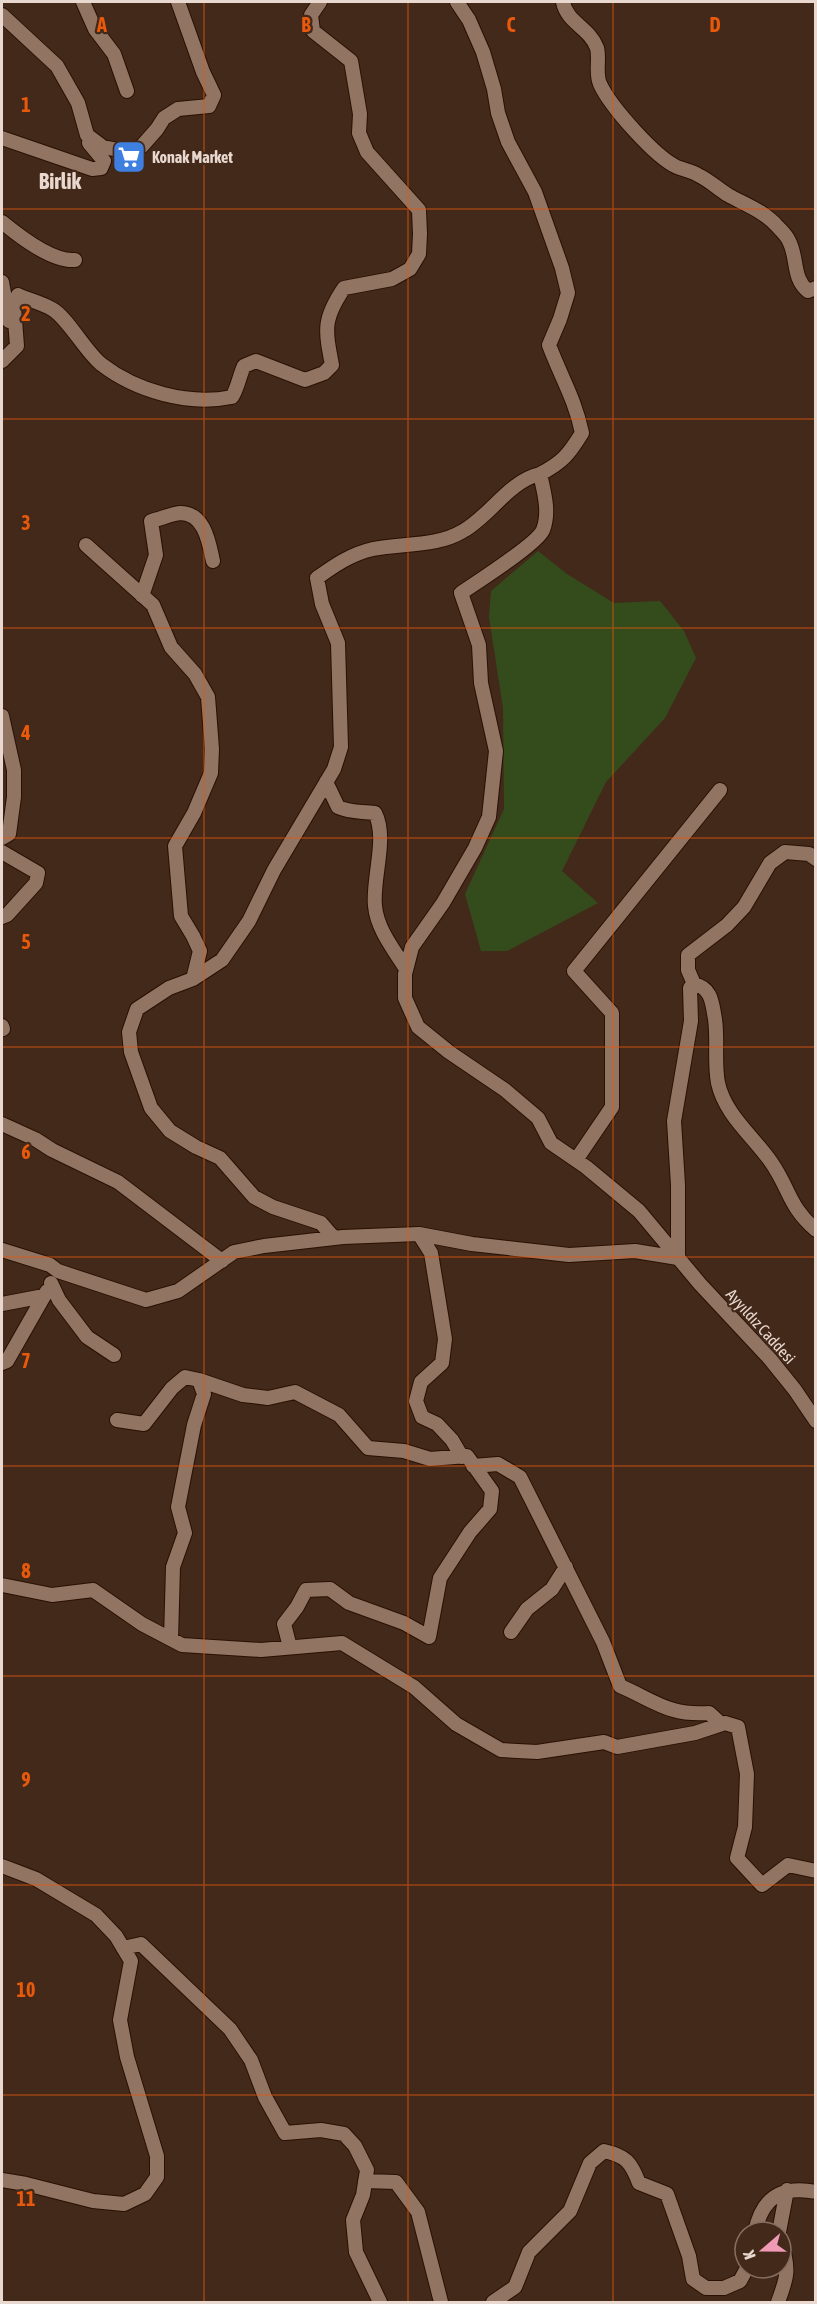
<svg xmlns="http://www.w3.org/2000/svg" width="817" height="2304" viewBox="0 0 817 2304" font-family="'Asap Condensed',sans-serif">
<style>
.green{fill:#344c1b}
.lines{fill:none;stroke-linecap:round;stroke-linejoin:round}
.minor-casing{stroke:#281103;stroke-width:16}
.minor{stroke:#927463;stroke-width:14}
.grid{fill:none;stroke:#e8590c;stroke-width:1.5;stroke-opacity:0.55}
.labels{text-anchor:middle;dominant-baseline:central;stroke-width:4.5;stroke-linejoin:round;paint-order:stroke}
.poi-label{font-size:16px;font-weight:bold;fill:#e9d8cf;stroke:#43291a;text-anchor:start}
.street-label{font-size:16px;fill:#e9d8cf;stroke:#43291a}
.district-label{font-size:22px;font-weight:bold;fill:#e9d8cf;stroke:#43291a}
.grid-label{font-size:20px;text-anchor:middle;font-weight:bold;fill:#e8590c;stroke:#43291a;stroke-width:4.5;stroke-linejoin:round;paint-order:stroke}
</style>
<rect width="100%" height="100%" fill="#43291a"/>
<path class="green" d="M538,551L567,574L614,603L660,601L684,631L696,658L665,718L606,782L562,871L598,903L507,951H481L465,894L504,809L503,708L489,617L491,591Z"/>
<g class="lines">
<defs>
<path id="minor" d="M83,2L95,29L114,54L127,91
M457,2L469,20L483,52L494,89L498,113L508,142L535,192L562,268L568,293L560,319L549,345C561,377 575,399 582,433C569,454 563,462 540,474
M563,2C567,23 590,28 597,48C600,59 595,73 600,84C610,106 655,157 677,167C684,170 692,171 698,175C709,180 718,189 728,195C746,205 764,211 778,227C782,231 787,236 789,241C798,258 792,278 808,291L816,288
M2,15L57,66L78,103L87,135L103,147L129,152L142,146L157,129L164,118L178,109L209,106L214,95L203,72L178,2
M2,138L92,169L101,168L104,161L89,143
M2,222C19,236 52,262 75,260
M2,282L9,321
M2,361L17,346L14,307L18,295C29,300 42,303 52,309C67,317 85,351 101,364C136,391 188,406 232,397C238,387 239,377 244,366L256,361L305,380L324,373L332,365C325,329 323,319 344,288L392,279L410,269L419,254L420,234L419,210L367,152L359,133L360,114L351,61L313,31L311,15L320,2
M86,545L153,605L171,647L195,674L208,697L212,749L211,773L194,813L175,846L181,916L193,936L200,951L193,979
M142,596L156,555L151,521C160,519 171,514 180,513C205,513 209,543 213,561
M2,716L14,770V797L9,834L2,838
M326,782L338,807C351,813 361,811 375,813C388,838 372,879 375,906C377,929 394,950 406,969
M2,852L38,873L36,883L7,915L2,917
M694,984L688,970V955L727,925L744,907L770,863L785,852L809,854L816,859
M2,1026L3,1029
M2,1124L35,1139L52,1150L118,1182L222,1261
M576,1160L612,1107V1013L574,971L720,790
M419,1234L431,1253L445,1339L442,1363L421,1382L416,1401L422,1417L437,1424L452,1440L462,1457
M334,1238L321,1223L273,1207L254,1197L220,1158L196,1147L170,1131L151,1108L131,1052L129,1032L137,1009L169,988L193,979L222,960L249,921L274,870L334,769L341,747L338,643L322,604L317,578C335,565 351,554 373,549C402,543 437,547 463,531C490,516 509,481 540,474C544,492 550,512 543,530C537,544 477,582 461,593L479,645L481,683L496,751L489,817L475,848L443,903L412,947L405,974V998L418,1027L449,1052L505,1090L538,1118L551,1143L586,1167L639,1211L700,1284L770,1359L795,1390L816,1421
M2,1250L50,1265L58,1271L146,1300L178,1291L234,1252L264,1246L343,1237L419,1234L472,1244L569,1255L635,1251L678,1258
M678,1258V1185L674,1121L691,1021L690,988L694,984C712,988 712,1003 715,1019C718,1040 714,1062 718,1083C725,1115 753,1136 771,1162C790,1189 788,1206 816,1230
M51,1283L59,1300L87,1337L114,1355
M2,1304L44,1296L47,1291
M2,1363L7,1361L44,1296
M199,1380L243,1395L268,1398L295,1392L339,1415L368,1448L404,1451L430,1459L467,1456L492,1491L490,1509L470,1532L440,1578L429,1637L404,1623L349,1603L330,1589L306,1590L297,1607L284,1624L290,1647
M117,1420L144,1424L172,1388L185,1377L199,1380L204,1394L194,1425L178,1507L185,1533L173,1567L171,1639
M473,1466L498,1464L520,1477L603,1642L620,1686C655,1701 669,1716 709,1713L721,1724
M2,1585L52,1595L93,1590L142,1624L182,1645L261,1650L342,1643L414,1687L456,1724L501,1750L537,1752L604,1742L617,1747L695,1733L725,1723L738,1727L747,1774L745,1827L737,1858L762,1885L788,1865L816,1871
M511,1632L527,1609L552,1589L566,1567
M2,1866L36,1879L96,1915L116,1936L131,1961L120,2020L127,2057L157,2156V2177L145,2194L124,2204L93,2201L26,2184L2,2180
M123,1948L141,1944L230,2029L251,2060L265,2097L285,2133L321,2130L344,2134L355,2146L367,2170L363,2195L353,2220L356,2252L380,2302
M365,2181L396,2182L418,2212L441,2302
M755,2232C762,2198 781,2185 816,2192
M779,2232L787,2190
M493,2302L515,2287L529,2252L570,2211L590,2163L604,2151C626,2156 631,2162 639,2183L667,2194L689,2256L693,2279L706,2288H724L740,2281L747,2268
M778,2302C787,2278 790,2269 781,2243"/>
</defs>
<use href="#minor" class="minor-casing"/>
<use href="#minor" class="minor"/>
</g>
<path class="grid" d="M204,2V2302M408,2V2302M613,2V2302M2,209H816M2,419H816M2,628H816M2,838H816M2,1047H816M2,1257H816M2,1466H816M2,1676H816M2,1885H816M2,2095H816"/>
<defs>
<symbol id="supermarket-square" viewBox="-11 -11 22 22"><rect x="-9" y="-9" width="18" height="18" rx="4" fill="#3f7fe0" stroke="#43291a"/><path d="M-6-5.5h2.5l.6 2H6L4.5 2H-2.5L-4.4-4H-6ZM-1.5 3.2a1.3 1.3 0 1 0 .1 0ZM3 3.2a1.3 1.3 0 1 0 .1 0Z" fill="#fff"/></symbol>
</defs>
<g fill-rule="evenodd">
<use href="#supermarket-square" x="110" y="138" width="38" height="38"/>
</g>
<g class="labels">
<g class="poi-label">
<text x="152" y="157">Konak Market</text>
</g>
<g class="street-label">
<text transform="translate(761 1326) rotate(48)">Ayyıldız Caddesi</text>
</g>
<g class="district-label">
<text x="60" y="181">Birlik</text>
</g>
</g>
<g class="grid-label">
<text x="102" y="32">A</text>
<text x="306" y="32">B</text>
<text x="511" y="32">C</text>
<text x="715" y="32">D</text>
<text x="26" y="112">1</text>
<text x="26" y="321">2</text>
<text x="26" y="530">3</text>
<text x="26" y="740">4</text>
<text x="26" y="949">5</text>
<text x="26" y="1159">6</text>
<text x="26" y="1368">7</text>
<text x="26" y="1578">8</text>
<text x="26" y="1787">9</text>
<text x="26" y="1997">10</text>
<text x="26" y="2206">11</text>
</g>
<rect width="817" height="2304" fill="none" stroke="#e9d8cf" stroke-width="6"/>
<g transform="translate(763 2250) rotate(250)"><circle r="28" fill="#43291a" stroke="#856f62" stroke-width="1.5"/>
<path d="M0-4.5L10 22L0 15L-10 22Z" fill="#f09ab6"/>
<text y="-9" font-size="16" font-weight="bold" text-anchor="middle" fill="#e9d8cf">K</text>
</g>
</svg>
